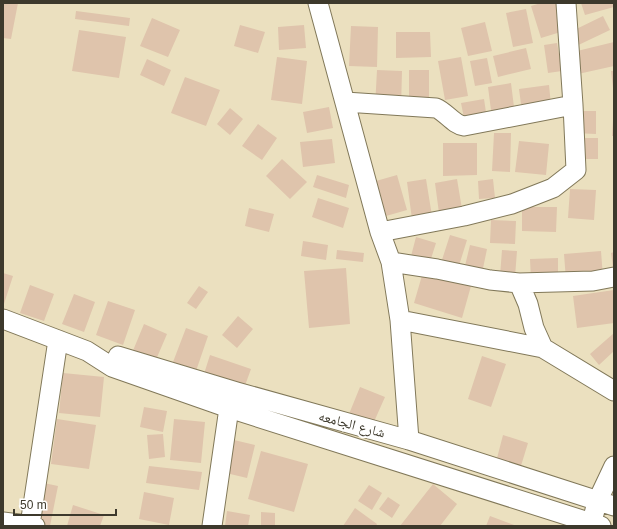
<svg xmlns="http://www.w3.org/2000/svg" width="617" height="529" viewBox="0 0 617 529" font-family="Helvetica,'Noto Naskh Arabic',sans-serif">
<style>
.building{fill:#dfc4ac}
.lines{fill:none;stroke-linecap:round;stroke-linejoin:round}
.minor-casing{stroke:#817859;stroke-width:21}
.minor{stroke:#fff;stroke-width:19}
.labels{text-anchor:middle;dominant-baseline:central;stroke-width:4;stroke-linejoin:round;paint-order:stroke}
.street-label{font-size:14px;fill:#3d392c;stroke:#fff}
</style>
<rect width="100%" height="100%" fill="#ebe0bf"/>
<path class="building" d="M3,3H18L11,39L3,38Z
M541,3H556L564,31L541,38L531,6Z
M581,3H614V7L585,15Z
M526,9L533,43L513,47L506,13Z
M76,11L130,18L129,26L75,19Z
M603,16L610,30L570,49L564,35Z
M152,18L180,30L168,57L140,46Z
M485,22L492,51L468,56L461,28Z
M240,25L265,32L258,53L234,46Z
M304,25L306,48L279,50L278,27Z
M351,26L378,27L377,67L349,66Z
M79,30L126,37L119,78L72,71Z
M396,32H430L431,57L396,58Z
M614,42V66L578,74L573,52Z
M557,43L562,71L548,73L544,45Z
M526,48L531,69L498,77L493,56Z
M277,57L307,61L302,104L271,100Z
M461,57L468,96L445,100L438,61Z
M487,58L492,83L475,86L470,61Z
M147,59L171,70L164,86L140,75Z
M377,70L402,71L401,108L375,107Z
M409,70H429V108L409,109Z
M611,71H614V88H613Z
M185,77L220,90L206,126L171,113Z
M511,83L515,115L492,118L488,87Z
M549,85L552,115L523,119L519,89Z
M484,99L487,119L465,123L461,103Z
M329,107L333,128L307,133L303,112Z
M230,108L243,119L230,135L217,124Z
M572,111H596V134L572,133Z
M613,120H614V136H612Z
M258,124L277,138L262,160L242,146Z
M494,133H511L510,172L492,171Z
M573,138H598V159H573Z
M332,139L335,163L303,167L300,142Z
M519,141L549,144L546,175L515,172Z
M443,143H477V175L443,176Z
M282,159L307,182L290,199L266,176Z
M317,175L349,185L346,198L313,187Z
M397,175L407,210L386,216L376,181Z
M426,179L432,216L412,219L407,182Z
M457,179L462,209L439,213L435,183Z
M493,179L495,198L479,199L478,181Z
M570,189L596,190L594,220L568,218Z
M318,198L349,208L343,228L312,217Z
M522,207H557L556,232L522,231Z
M249,208L274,214L269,232L245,226Z
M491,220L516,221L515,244L490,243Z
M450,235L467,240L457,272L440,266Z
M416,237L436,243L429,265L410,260Z
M303,241L328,245L326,260L301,256Z
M470,245L487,249L481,278L463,274Z
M337,250L364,253L363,262L336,259Z
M502,250L517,251L515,277L500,276Z
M601,251L603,277L566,280L564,254Z
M614,252V267H613L611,253Z
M558,258V279L531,280L530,259Z
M346,268L350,324L309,328L304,271Z
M423,272L471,286L462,318L414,303Z
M3,273L13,276L3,307Z
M30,285L54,294L44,321L20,313Z
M199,286L208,292L196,309L187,303Z
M614,290V323L577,328L573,296Z
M74,294L95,302L84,332L62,324Z
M108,301L135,310L123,345L96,335Z
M238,316L253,329L237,348L222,335Z
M144,324L167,334L155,362L132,353Z
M186,328L208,336L196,371L173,362Z
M614,333V351L599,365L590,354Z
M210,355L251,369L243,391L203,377Z
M482,356L506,364L491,407L468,399Z
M63,373L104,377L100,417L59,413Z
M360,387L385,397L373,424L349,414Z
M144,407L167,411L163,432L140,427Z
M57,419L96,425L89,469L51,464Z
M174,419L205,422L201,463L170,460Z
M163,434L165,457L149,459L147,435Z
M503,435L528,443L520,469L496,462Z
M234,440L255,445L247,478L226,473Z
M261,451L308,464L294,512L248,499Z
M149,466L202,472L199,490L146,483Z
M39,482L58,486L50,526L31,522Z
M433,484L457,504L440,526H400Z
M369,485L382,493L372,510L358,501Z
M144,492L174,498L169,525L139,519Z
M388,497L400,505L392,518L379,509Z
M73,505L104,515L100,526H67Z
M355,508L377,524L376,526H343Z
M227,511L250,515L248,526H225Z
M261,512L275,513V526H261Z
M490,516L517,526H486Z"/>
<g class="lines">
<defs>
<path id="minor" d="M318,3L380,232L391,262L400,320L409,440
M345,102L436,108C446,112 454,125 464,126L573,105
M380,232L464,216L512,204L553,188L576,170L573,105L566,3
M391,262L437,269L490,280L519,283L593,281L614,277
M519,283L528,304L534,328L543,348
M3,319L87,351L112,367L229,408L601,526
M400,320L543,348L614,391
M118,356L237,392L409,440L614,506
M594,514L597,502L614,466
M3,522L35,526
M30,525L58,340
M212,526L229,408"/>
</defs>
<use href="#minor" class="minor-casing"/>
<use href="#minor" class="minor"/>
</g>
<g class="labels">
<g class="street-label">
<text transform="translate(352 424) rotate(15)">شارع الجامعه</text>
</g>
</g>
<rect width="617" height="529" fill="none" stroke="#3d392c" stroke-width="8"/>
<path d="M14 509v6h102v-6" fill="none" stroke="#3d392c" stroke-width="2"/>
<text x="20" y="509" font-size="12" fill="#3d392c" stroke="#ffffff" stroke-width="3" paint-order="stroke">50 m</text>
</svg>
